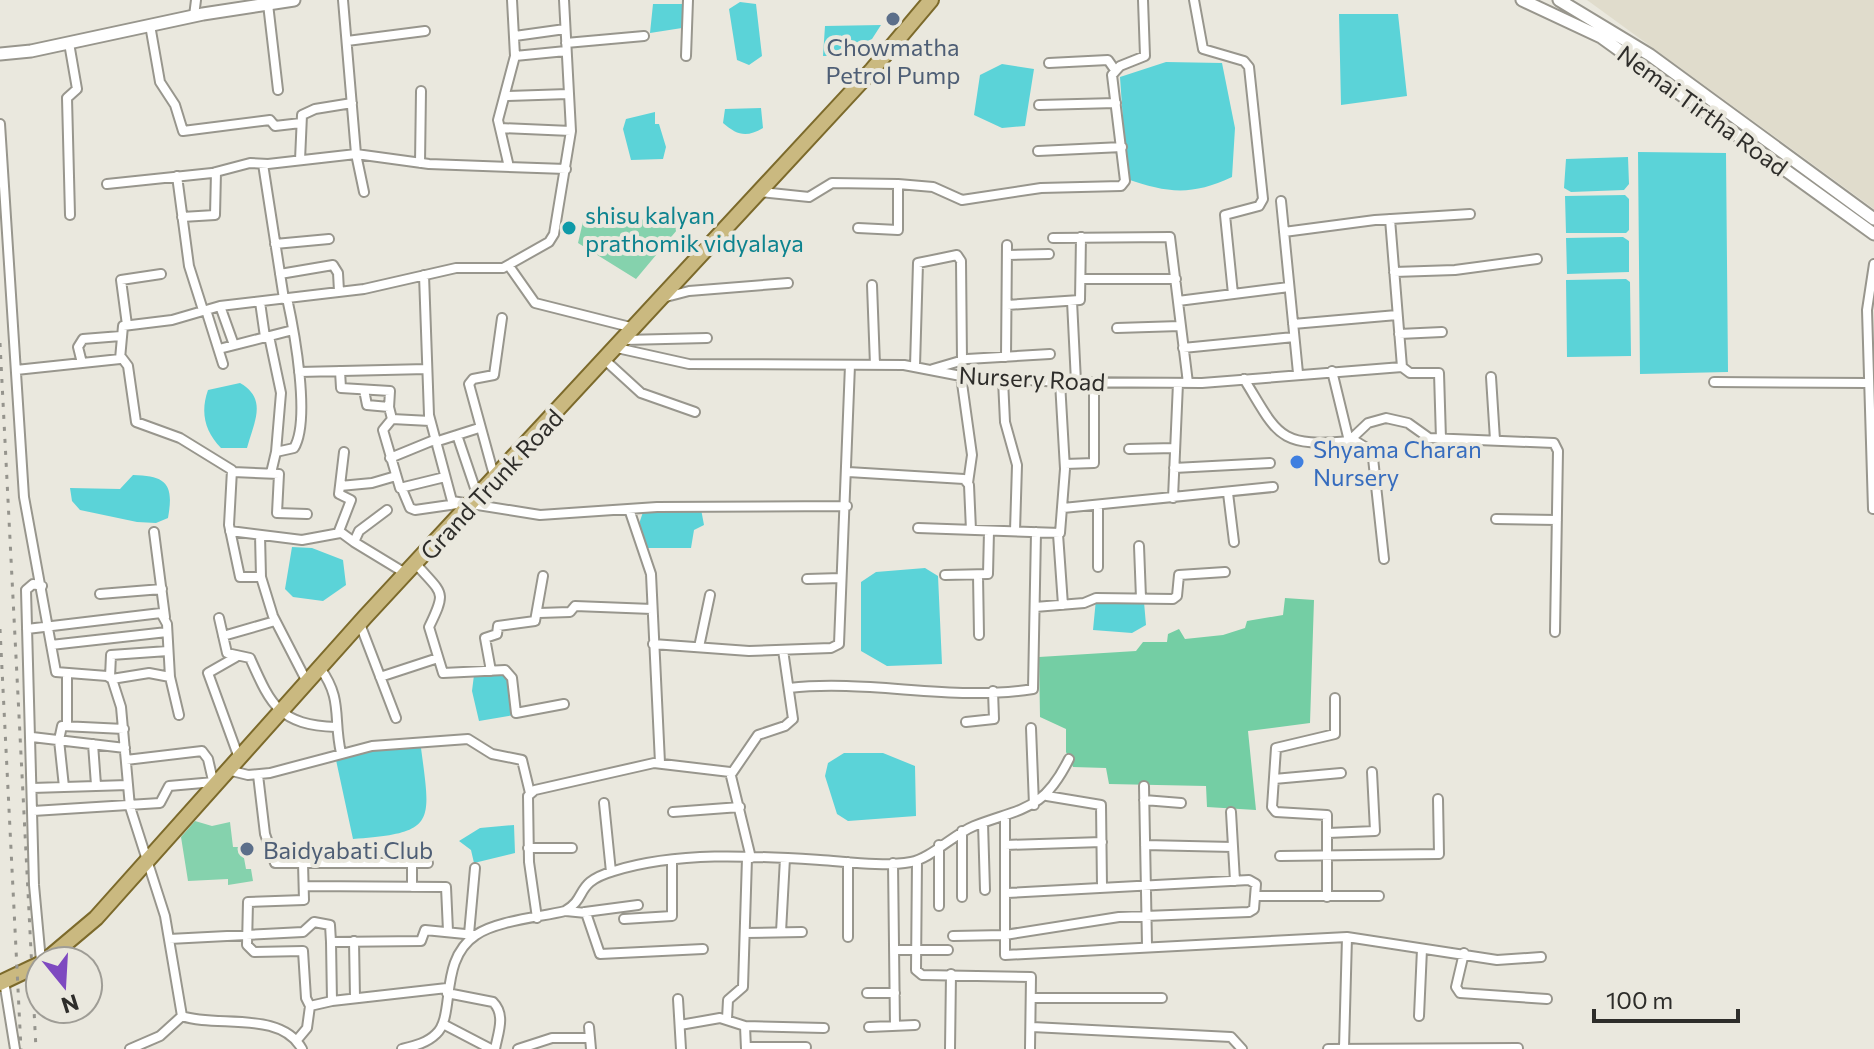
<svg xmlns="http://www.w3.org/2000/svg" width="1874" height="1049" viewBox="0 0 1874 1049" font-family="Commissioner,sans-serif">
<style>
.built{fill:#e0dccc}
.green{fill:#85d2ad}
.forest{fill:#74cea4}
.water{fill:#5bd3d8}
.lines{fill:none;stroke-linecap:round;stroke-linejoin:round}
.minor-casing{stroke:#98968d;stroke-width:12}
.tertiary-casing{stroke:#98968d;stroke-width:15}
.primary-casing{stroke:#7c6a2b;stroke-width:18}
.minor{stroke:#fff;stroke-width:8}
.tertiary{stroke:#fff;stroke-width:11}
.primary{stroke:#cab980;stroke-width:14}
.rail{stroke:#95948d;stroke-width:3;stroke-dasharray:4 8;stroke-linecap:butt}
.service-dot{fill:#5c6f8a;stroke:#eae8de;stroke-width:3}
.culture-dot{fill:#0f9aa8;stroke:#eae8de;stroke-width:3}
.shop-dot{fill:#3f7fe0;stroke:#eae8de;stroke-width:3}
.labels{text-anchor:middle;dominant-baseline:central;stroke-width:8;stroke-linejoin:round;paint-order:stroke}
.service-label{font-size:24px;fill:#4e5e75;stroke:#eae8de}
.street-label{font-size:24px;fill:#2e2d2a;stroke:#eae8de}
.culture-label{font-size:24px;fill:#0d838f;stroke:#eae8de;text-anchor:start}
.shop-label{font-size:24px;fill:#366cbe;stroke:#eae8de;text-anchor:start}
</style>
<rect width="100%" height="100%" fill="#eae8de"/>
<path class="built" d="M1587,0H1874V209Z"/>
<path class="green" d="M585,213L682,224L636,279L578,243Z
M195,821L212,826L230,822L233,847H242L246,869H251L253,881L228,885V879L188,881L181,837Z"/>
<path class="forest" d="M1285,598L1314,600L1310,723L1248,731L1256,810L1207,807L1206,786L1109,784L1106,768L1073,767L1066,752V729L1040,717L1039,657L1136,651L1143,642H1167L1168,634L1179,629L1185,639L1223,635L1245,628L1247,621L1283,615Z"/>
<path class="water" d="M740,2L756,4L762,56L749,65L737,60L729,9Z
M653,4H682V28L650,33Z
M1339,14H1398L1407,96L1341,105Z
M881,25L872,39L861,44L862,56H823L825,26Z
M1166,62L1222,63L1235,128L1232,177C1192,196 1167,193 1127,179L1120,77Z
M1002,64L1034,69L1025,126L1002,128L974,115L980,75Z
M761,108L763,128C746,138 737,135 723,123L725,109Z
M655,112V124H659L666,147L663,159L631,160L623,129L626,119Z
M1638,152L1726,153L1728,372L1640,374Z
M1628,157L1629,184L1624,190L1571,192L1564,188L1566,159Z
M1625,195L1629,199V230L1626,233H1566L1565,196Z
M1623,237L1629,241V272L1567,274L1566,238Z
M1626,279L1630,282L1631,356L1567,357L1566,280Z
M240,383C268,399 254,422 247,448H221C205,431 200,413 208,390Z
M133,475C167,476 174,484 168,518L156,523L137,522L80,510L72,501L70,488L120,489Z
M701,509L704,525L694,530L691,548H643L636,533L643,512Z
M292,547L312,548L343,560L346,585L323,601L293,597L285,589Z
M925,568L938,576L942,664L887,666L861,651V582L876,572Z
M1096,599L1144,602L1146,625L1132,633L1093,630Z
M500,673L507,676L514,715L479,721L472,691L474,675Z
M368,748H421C431,824 436,833 353,839L336,760Z
M844,753H883L915,766L916,816L848,821L837,814L825,776L828,763Z
M514,825L515,853L474,863L471,850L459,841L480,828Z"/>
<g class="lines">
<defs>
<path id="minor" d="M343,0L356,154L364,192
M1194,0L1203,49L1244,61L1249,67L1263,199L1259,206L1225,215L1233,294
M268,4L278,90
M194,16L196,0
M150,25L160,82L175,105L183,131L270,120L275,126L301,123
M515,36L565,29
M347,41L425,31
M69,43L77,89L67,98L70,215
M566,43L644,36
M515,56L566,51
M686,56L688,0
M1049,63L1108,60L1115,70
M507,96L568,94
M1039,105L1116,103
M0,124L24,497L56,672L107,676L112,679L121,707L130,807L165,916L182,1016C216,1028 281,1010 302,1049
M500,128L571,131
M1038,151L1122,147
M300,160L302,115L315,109L352,103
M420,163L421,91
M263,164L284,299
M509,167L498,120L515,56L512,0
M177,176L189,266L203,310
M107,184L212,173L250,163L268,164L356,154L429,164L566,169
M761,192L809,197L832,183L898,184L933,187L962,200L1041,188L1121,186L1125,181L1112,75L1120,66L1145,56L1143,0
M1281,201L1298,373
M182,217L215,215L216,172
M1390,219L1402,367L1410,373H1439L1441,439
M858,228L898,230V184
M1284,232L1375,220L1470,214
M1053,238L1170,237L1188,383
M275,244L329,239
M1007,255L1049,254
M509,266L535,303L634,328
M1394,272L1455,270L1537,259
M280,274L333,265L338,273L339,291
M424,275L429,415L452,501L540,515L657,507L847,506
M1081,279H1176
M872,285L875,365
M666,297L689,291L788,283
M1072,301L1076,382
M1178,301L1289,287
M260,302L265,337
M1007,305L1080,300L1081,237
M220,306L234,345
M206,310L223,364
M1293,324L1397,315
M127,325L121,280L161,274
M1117,328L1180,326
M1399,334L1442,332
M269,336L281,393L276,452
M624,340L707,338
M617,348L689,364L904,365L961,376L1060,382L1202,383L1402,367
M1183,348L1294,337
M219,349L293,330
M1006,357L1007,245
M122,358L128,366L136,422L180,438L232,470L229,525L240,577H261L273,616L307,682
M606,361L641,393L695,412
M82,363L78,347L83,339L121,336
M915,366L918,263L957,255L961,261L962,360
M933,369L967,359L1050,354
M16,370L120,359L123,326L172,320L220,306L364,289L456,268H503L549,242L554,234L571,131L564,0
M340,371L341,388L390,391L389,408
M1332,371L1349,441
M299,372L427,369
M961,376L972,455L968,483
M1491,377L1495,440
M1244,379C1278,434 1277,448 1349,441L1368,423L1386,418L1408,423L1429,438L1554,443L1558,451L1555,632
M1003,380L1005,422L1017,465L1015,531
M1714,382L1867,383
M364,390L367,405L389,407L392,419L430,421
M392,419L383,430L400,488L445,477
M457,435L478,497
M1352,439L1370,450L1373,458L1384,559
M435,442L479,428
M1129,449L1175,448
M344,452L339,494L351,500L339,531L354,542
M390,458L434,440
M1065,464L1094,463V382
M1174,468L1270,463
M233,472L279,474L277,513L307,514
M848,472L964,479L969,485L971,530
M271,473L276,452L294,448C311,420 294,330 287,298
M495,479L469,384L473,379L494,375L502,318
M340,486L372,483L396,476
M402,489L410,508L415,510L457,504
M1228,493L1234,542
M1173,498L1178,383
M1063,508L1273,487
M629,509L651,574L660,763
M1873,509L1867,310L1874,264
M387,510L359,531L354,542L405,573
M1496,519L1557,520
M918,528L1060,533L1065,469L1060,382
M230,531L302,540L340,533
M154,532L165,617
M1058,534L1063,605
M260,535L261,577
M1139,546L1141,598
M416,564C443,595 447,590 429,627L443,673L505,670L512,678L516,713L564,704
M1098,567V505
M945,575L988,574L989,531
M978,575L979,635
M807,579L841,578
M100,594L162,589
M1035,607L1084,603L1096,598L1173,599L1177,596L1179,575L1225,572
M539,613L570,612L575,606L652,609
M219,618L227,653L250,658C271,705 279,725 336,727
M360,624L396,718
M27,629L161,613L167,624L170,677L179,715
M223,636L275,621
M653,644L749,651L831,648L839,644L850,365
M51,645L167,632
M699,647L710,595
M236,657L208,673L239,758
M320,668C343,699 333,718 341,753
M491,671L485,638L497,634L498,626L535,621L543,576
M67,675V725
M110,677L111,655L168,651
M380,677L438,658
M112,679L149,673L170,677
M789,688C870,679 952,702 1033,689L1036,532
M966,722L994,719L993,691
M1031,728L1034,805
M32,737L125,748
M93,744L96,785
M126,760L202,751L208,759L214,785
M228,770L248,775L270,773L372,746L468,739L492,754L522,760L530,793
M732,773L758,735L785,726L793,719L783,650
M258,775L265,834L275,863H428
M1274,779L1341,773
M1144,786L1147,945
M64,787L59,740L62,726L124,729
M32,788L128,785
M1047,796L1101,805L1102,886
M1144,800L1181,803
M604,803L611,872
M33,811L160,803L169,786L214,782
M673,812L740,807
M1231,812L1235,881
M1005,816V955L1347,937L1497,960L1541,957
M983,823L985,890
M962,831V897
M1328,833L1375,831L1372,772
M1005,845L1102,842
M1145,845L1233,847
M528,848H572
M1280,856L1439,854L1438,799
M917,861L916,970L922,975L1031,977L1030,1049
M848,862V937
M303,863L304,900L248,902L247,945L254,952L303,951L306,998L310,1006
M412,863V887
M893,863L895,1026
M305,886L446,887L448,931
M1257,896H1379
M1327,897V815L1276,812L1272,807L1276,748L1335,734V698
M939,906V845
M566,911L586,913L600,954L703,949
M585,912L638,905
M537,918L529,862L528,796L535,790L654,763L730,772L751,858
M624,919L672,916V860
M781,932L785,858
M745,933L802,932
M469,934L475,868
M953,936L1005,935L1119,917L1249,912L1254,909L1256,884L1249,880L1007,893
M169,939L303,932L314,922L330,925L331,942
M354,941L355,998
M894,950H948
M1464,953L1456,987L1460,993L1547,999
M41,961L34,885L26,590L33,584L42,586
M4,981L15,1049
M447,993L493,1002C506,1015 498,1033 495,1049
M867,993H895
M1031,998H1162
M678,999L681,1049
M332,1001L447,988
M1419,1016L1422,949
M727,1019L728,1000L743,987L747,858
M443,1024L491,1049
M680,1025L720,1018L745,1026L824,1028
M745,1026L746,1049
M589,1027L591,1049
M869,1027L915,1025
M1032,1027L1231,1037L1242,1049
M297,1040L307,1028L310,1006L332,1001L331,942L421,941L425,930L475,935
M746,1047H806
M1344,1048L1347,937
M130,1049L160,1036L182,1016
M402,1049C414,1046 427,1043 436,1034C456,1016 438,960 476,935C495,921 541,917 565,911C589,897 573,883 614,871C678,851 754,856 820,860C849,862 882,867 911,862C930,859 954,834 974,826C1024,807 1043,811 1069,759
M518,1049L552,1038H590
M950,1049L951,974
M1328,1049L1518,1048"/>
<path id="tertiary" d="M1522,0L1601,37L1874,234
M1559,0L1650,55L1874,219
M0,54L31,51L203,14L294,0"/>
<path id="primary" d="M45,961L96,918L365,617L872,70L931,0
M0,983L40,964"/>
</defs>
<use href="#minor" class="minor-casing"/>
<use href="#tertiary" class="tertiary-casing"/>
<use href="#primary" class="primary-casing"/>
<use href="#minor" class="minor"/>
<use href="#tertiary" class="tertiary"/>
<use href="#primary" class="primary"/>
<path class="rail" d="M0,343L36,1049
M0,629L21,1049"/>
</g>
<g class="service-dot">
<circle cx="893" cy="19" r="8"/>
<circle cx="247" cy="849" r="8"/>
</g>
<circle class="culture-dot" cx="569" cy="228" r="8"/>
<circle class="shop-dot" cx="1297" cy="462" r="8"/>
<g class="labels">
<g class="service-label">
<text x="893" y="46">Chowmatha<tspan x="893" dy="28">Petrol Pump</tspan></text>
<text x="263" y="849" text-anchor="start">Baidyabati Club</text>
</g>
<g class="street-label">
<text transform="translate(1703 110) rotate(36)">Nemai Tirtha Road</text>
<text transform="translate(1032 378) rotate(3)">Nursery Road</text>
<text transform="translate(491 484) rotate(-47)">Grand Trunk Road</text>
</g>
<g class="culture-label">
<text x="585" y="214">shisu kalyan<tspan x="585" dy="28">prathomik vidyalaya</tspan></text>
</g>
<g class="shop-label">
<text x="1313" y="448">Shyama Charan<tspan x="1313" dy="28">Nursery</tspan></text>
</g>
</g>
<g transform="translate(64 985) rotate(162)"><circle r="38" fill="#eae8de" stroke="#9f9d96" stroke-width="2"/>
<path d="M0-6L14 30L0 20L-14 30Z" fill="#7e49c0"/>
<text y="-12" font-size="22" font-weight="bold" text-anchor="middle" fill="#2e2d2a">N</text>
</g>
<path d="M1594 1009v12h144v-12" fill="none" stroke="#2e2d2a" stroke-width="4"/>
<text x="1606" y="1009" font-size="24" fill="#2e2d2a" stroke="#eae8de" stroke-width="6" paint-order="stroke">100 m</text>
</svg>
